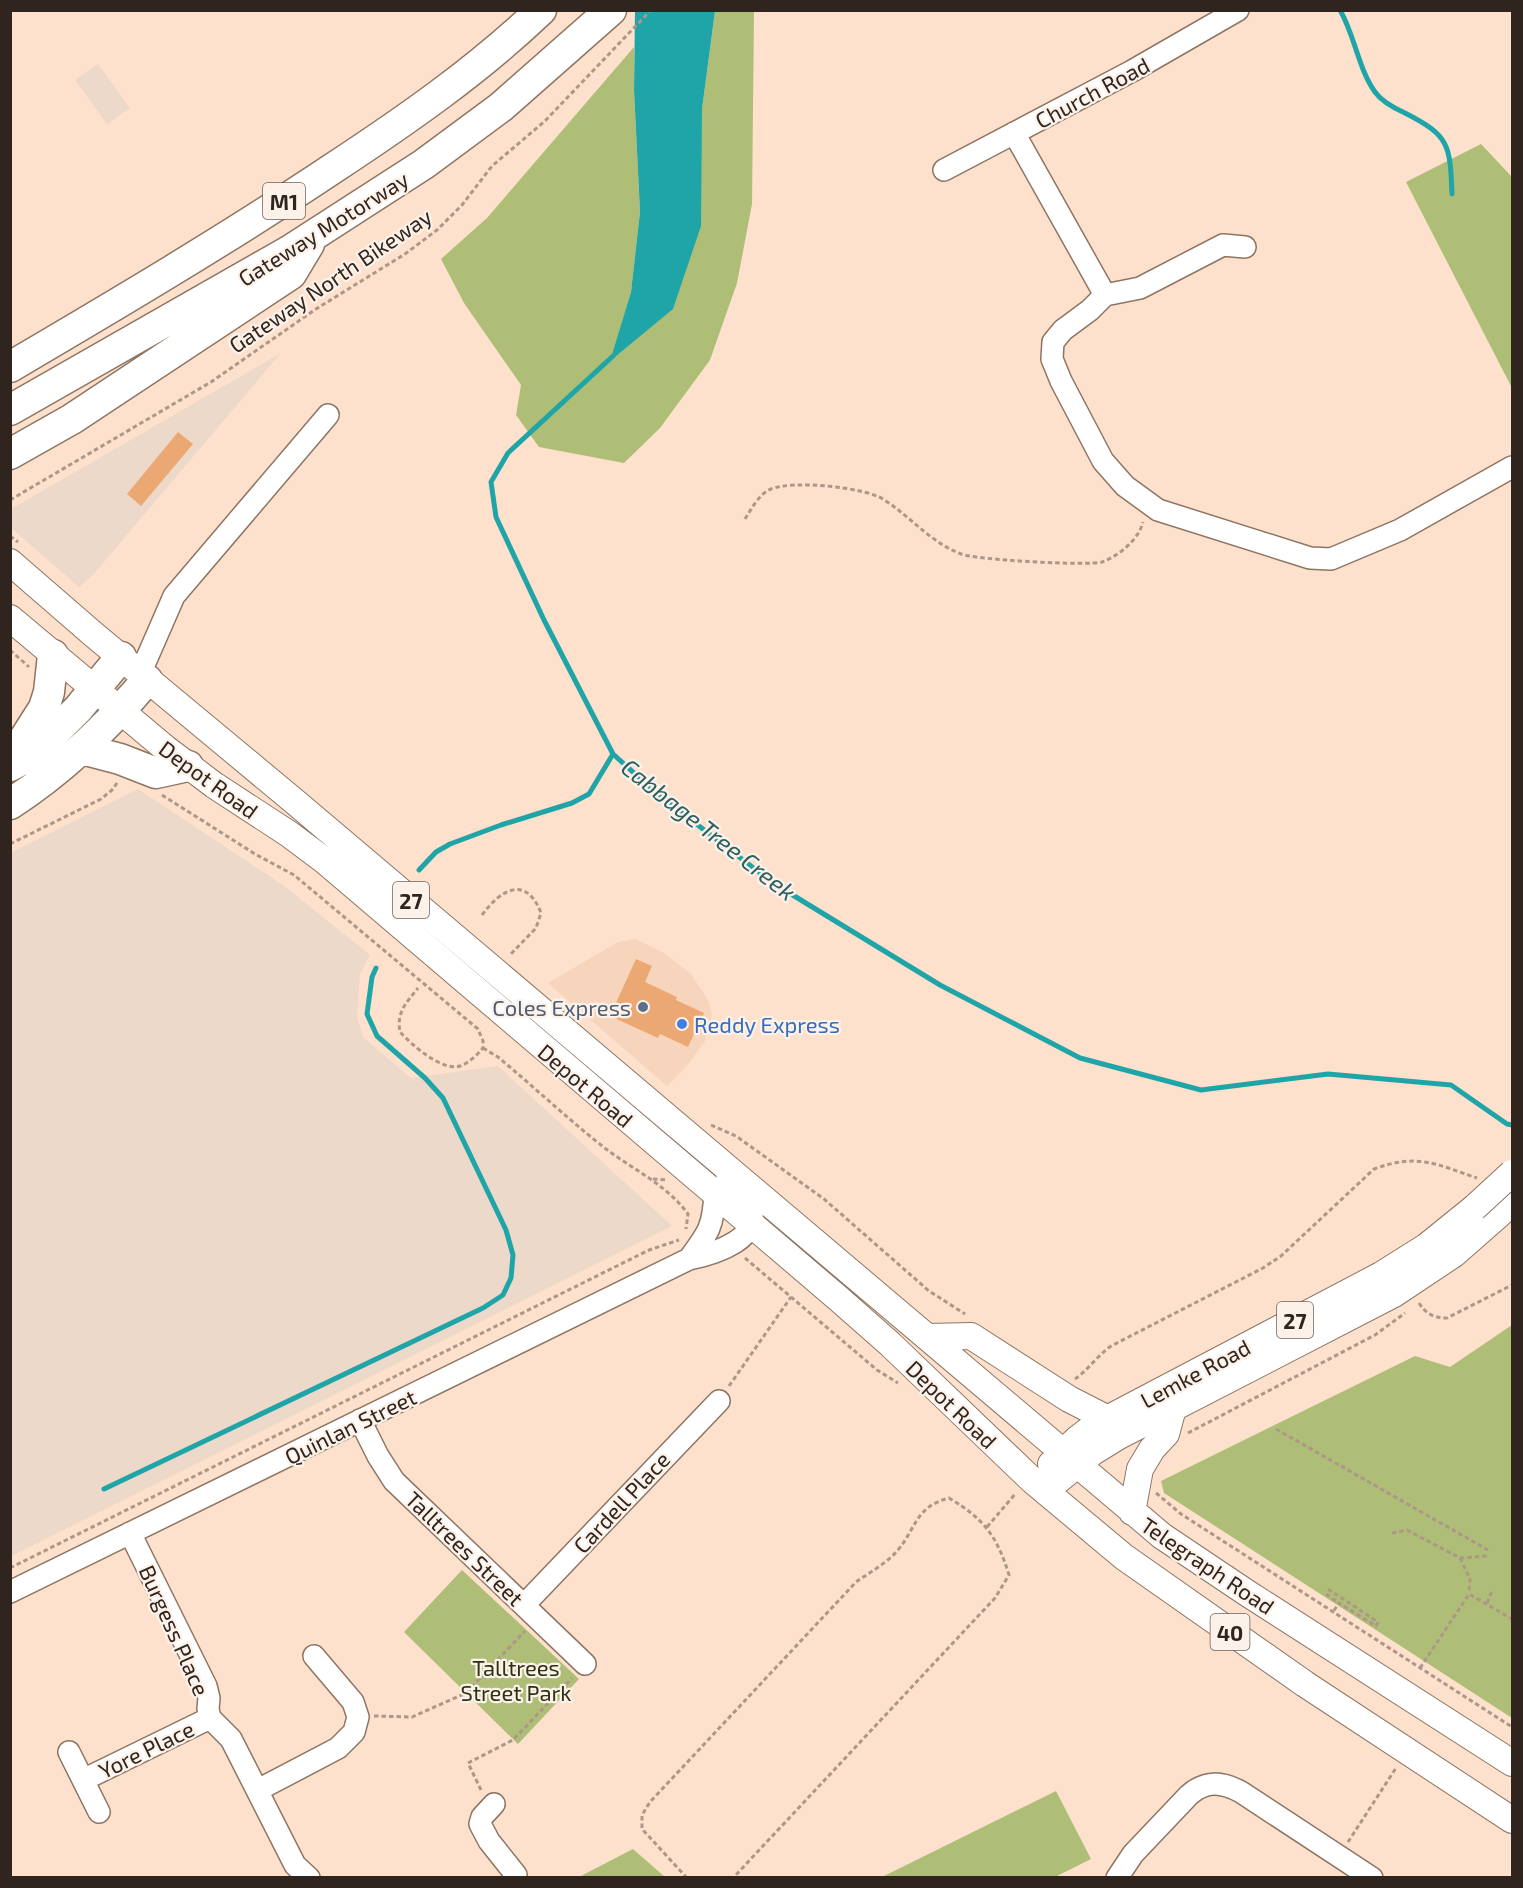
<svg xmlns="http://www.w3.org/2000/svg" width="1523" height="1888" viewBox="0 0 1523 1888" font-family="'Exo 2',sans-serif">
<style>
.built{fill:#f7d5bc}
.industrial{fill:#edd9ca}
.green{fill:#afbe77}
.water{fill:#1fa5a8}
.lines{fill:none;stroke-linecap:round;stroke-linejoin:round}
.stream{stroke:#1fa5a8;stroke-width:5}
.building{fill:#eca872}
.minor-casing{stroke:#8e7563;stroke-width:24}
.major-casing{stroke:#8e7563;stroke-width:28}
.highway-casing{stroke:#8e7563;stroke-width:33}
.path{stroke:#ad9788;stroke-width:3;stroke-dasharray:4.5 3;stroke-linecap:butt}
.minor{stroke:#fff;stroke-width:21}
.major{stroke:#fff;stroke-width:26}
.highway{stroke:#fff;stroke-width:30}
.major-bridge-casing{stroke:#8e7563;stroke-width:28;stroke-linecap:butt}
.major-bridge{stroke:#fff;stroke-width:26}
.service-dot{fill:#5c6f8a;stroke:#fdf2ea;stroke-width:2}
.shop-dot{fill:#3f7fe0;stroke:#fdf2ea;stroke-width:2}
.labels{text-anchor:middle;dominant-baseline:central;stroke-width:4.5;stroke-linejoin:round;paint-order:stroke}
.shield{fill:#fdf2ea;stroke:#6e625b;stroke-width:1.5}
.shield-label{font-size:21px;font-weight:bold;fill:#30251e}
.street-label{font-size:22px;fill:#30251e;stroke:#fdf2ea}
.service-label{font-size:22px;fill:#4e5e75;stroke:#fdf2ea;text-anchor:end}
.shop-label{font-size:22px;fill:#366cbe;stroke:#fdf2ea;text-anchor:start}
.park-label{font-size:22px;fill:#2c3210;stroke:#fdf2ea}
.water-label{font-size:24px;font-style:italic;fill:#2c5f60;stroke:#fdf2ea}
</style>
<rect width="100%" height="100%" fill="#fde1cc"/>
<path class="built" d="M636,939L664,953L691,974L708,1000L712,1014L705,1041L687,1066L667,1086L548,983L618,942Z"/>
<path class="industrial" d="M98,64L130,108L107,124L75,80Z
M281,353L92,576L79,587L11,528V509Z
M138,789L283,885L370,955L360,974L357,1017L363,1037L411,1078L498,1066L672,1226L11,1556V853Z"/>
<path class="green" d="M715,11H754L752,204L737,283L710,360L660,428L624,463L539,447L516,415L521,385L464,303L441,259L487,218L634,47V90L640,212L631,292L611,359L702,109Z
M1481,144L1512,177V388L1406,182Z
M1512,1325V1718L1164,1493L1161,1481L1415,1356L1450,1367Z
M462,1570L579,1679L518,1744L404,1632Z
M1056,1791L1091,1859L1055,1877H882Z
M633,1849L665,1877H579Z"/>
<path class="water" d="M635,11H715L702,109L701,226L673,309L610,361L631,292L640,212L634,90Z"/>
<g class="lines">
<path class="stream" d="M1340,10C1355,36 1358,68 1375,92C1382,102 1394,108 1405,113C1450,136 1450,145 1452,194
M613,356L508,453L491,482L496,517L544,620L613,754L655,792L773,883L940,985L1080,1058L1201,1090L1328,1074L1451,1085L1507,1124L1512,1125
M419,870L436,852L450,844L501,825L572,803L589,794L613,754
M104,1489L483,1308L503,1295L511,1278L513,1255L506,1230L443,1098L425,1078L377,1036L367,1014L372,977L376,968"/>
</g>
<path class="building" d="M178,432L193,444L141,506L127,494Z
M636,959L652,966L645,982L677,997L676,1000L704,1013L688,1047L660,1034L658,1038L610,1016Z"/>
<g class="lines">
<defs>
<path id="minor" d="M1014,133L1105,295L1090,310L1063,330L1053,342L1052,359L1061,381L1103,461L1125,486L1158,510L1310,558L1331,559L1400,530L1512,467
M944,170L1132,71L1238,10
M1105,295L1140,288L1223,245L1245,247
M140,674L174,596L328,415
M689,1259C709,1232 713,1227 715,1194
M360,1420L378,1456L394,1481L585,1664
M130,1533L206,1686L209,1698L208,1709L210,1718L231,1739L295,1865L309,1878
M10,1592L689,1259C713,1254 768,1238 748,1203C742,1193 731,1188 727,1178
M524,1605L719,1401
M69,1752L99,1812
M83,1780L210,1718
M258,1790L338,1748L354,1732L358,1717L353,1702L314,1656
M494,1804L482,1817L480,1824L489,1841L516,1875
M1117,1878L1133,1854L1189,1795C1206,1780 1222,1782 1241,1792L1372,1878"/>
<path id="major" d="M10,562L93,634L294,801L1162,1536L1247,1593L1512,1763
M10,618L165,748L214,785L289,834L325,861L839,1299L890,1344L1033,1481L1124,1557L1305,1684L1512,1820
M927,1337L971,1336L1069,1399L1108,1419
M1051,1464L1077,1439L1094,1426L1381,1275L1427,1246L1474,1208
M1045,1491L1093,1452L1119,1436L1394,1294L1454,1254L1512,1203
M1132,1512L1140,1469L1152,1449L1166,1434L1173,1408"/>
<path id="highway" d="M10,367C119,303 227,239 332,169C405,121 477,71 541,10
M10,410L289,251L424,164L501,107L611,10
M10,454L72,419L291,274L309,244
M82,749L120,759L156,773L188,766
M14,755L44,708L49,692L53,655
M10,766L34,753L78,709L121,657
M10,804C63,770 107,727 147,680"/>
</defs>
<use href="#minor" class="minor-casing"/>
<use href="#major" class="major-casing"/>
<use href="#highway" class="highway-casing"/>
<path class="path" d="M10,500L211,382L316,309L405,254L437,230L462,205L492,166L545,121L651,10
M745,519C752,508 759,494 771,489C793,480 863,487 883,499C911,517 930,542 961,554C976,560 1089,566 1102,562C1119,556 1139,539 1143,522
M10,536L18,542
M10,650L29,667
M162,795L255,854L294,875L478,1029L483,1041V1048C477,1055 469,1063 460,1066C442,1072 411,1044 400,1032C396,1012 407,1002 418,988
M10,844L101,799L112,790L117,783
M482,915C500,890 526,874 541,913L536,928L509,956
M483,1048L498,1057C534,1087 569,1120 606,1149C634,1170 667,1185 688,1214L686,1229
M711,1125L736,1136L824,1199L929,1291L965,1314
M653,1179L667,1180
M745,1258L877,1370L898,1383
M1419,1303C1426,1314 1434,1318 1447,1318L1512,1285
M1075,1379C1088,1370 1097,1356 1111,1346L1263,1268L1281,1256L1374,1169C1417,1153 1436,1164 1477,1178
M729,1386L791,1297
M1276,1429L1488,1550
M1188,1433L1375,1335L1405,1313
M1156,1493L1181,1514L1512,1727
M987,1527L1016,1493
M1392,1533L1407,1530L1460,1558L1487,1556
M1460,1558L1470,1579L1469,1593
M10,1568L649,1250L679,1240
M1328,1589L1378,1622L1376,1626L1339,1603L1333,1612
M1326,1594L1339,1603
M1487,1603L1492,1591
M1420,1668L1469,1594L1512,1619
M374,1716L412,1717L466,1693L525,1631
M481,1790L468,1763L513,1740L572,1678
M1348,1842L1396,1768
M687,1878L642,1829V1815L650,1802L856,1582C870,1572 886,1564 898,1550C917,1527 915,1507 949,1498C984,1519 997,1536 1009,1575L995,1598L733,1878"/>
<use href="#minor" class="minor"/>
<use href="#major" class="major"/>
<use href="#highway" class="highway"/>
<defs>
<path id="major-bridge" d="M1474,1208L1512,1173"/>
</defs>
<use href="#major-bridge" class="major-bridge-casing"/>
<use href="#major-bridge" class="major-bridge"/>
</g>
<circle class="service-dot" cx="643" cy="1007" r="6"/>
<circle class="shop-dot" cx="682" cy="1024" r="6"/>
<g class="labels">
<g class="shield">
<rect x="263" y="183" width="42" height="36" rx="4.5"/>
<rect x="393" y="882" width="36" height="36" rx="4.5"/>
<rect x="1277" y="1302" width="36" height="36" rx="4.5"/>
<rect x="1210.5" y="1614" width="39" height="36" rx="4.5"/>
</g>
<g class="shield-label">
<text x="284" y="201">M1</text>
<text x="411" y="900">27</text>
<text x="1295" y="1320">27</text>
<text x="1230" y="1632">40</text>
</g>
<g class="street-label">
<text transform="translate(1092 92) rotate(-28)">Church Road</text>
<text transform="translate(323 228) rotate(-32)">Gateway Motorway</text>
<text transform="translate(330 280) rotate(-34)">Gateway North Bikeway</text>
<text transform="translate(209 779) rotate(36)">Depot Road</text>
<text transform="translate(586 1085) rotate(40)">Depot Road</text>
<text transform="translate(1195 1373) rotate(-28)">Lemke Road</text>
<text transform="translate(952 1404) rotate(44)">Depot Road</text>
<text transform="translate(350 1426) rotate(-26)">Quinlan Street</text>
<text transform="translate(621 1502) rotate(-47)">Cardell Place</text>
<text transform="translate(465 1548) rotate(44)">Talltrees Street</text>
<text transform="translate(1208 1565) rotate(34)">Telegraph Road</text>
<text transform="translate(175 1630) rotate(66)">Burgess Place</text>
<text transform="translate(146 1749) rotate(-26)">Yore Place</text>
</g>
<g class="service-label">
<text x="631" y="1007">Coles Express</text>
</g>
<g class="shop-label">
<text x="694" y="1024">Reddy Express</text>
</g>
<g class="park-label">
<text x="516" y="1667">Talltrees<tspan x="516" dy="25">Street Park</tspan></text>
</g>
<g class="water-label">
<text transform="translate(709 829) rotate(38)">Cabbage Tree Creek</text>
</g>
</g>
<rect width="1523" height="1888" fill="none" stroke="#30251e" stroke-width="24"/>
</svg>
